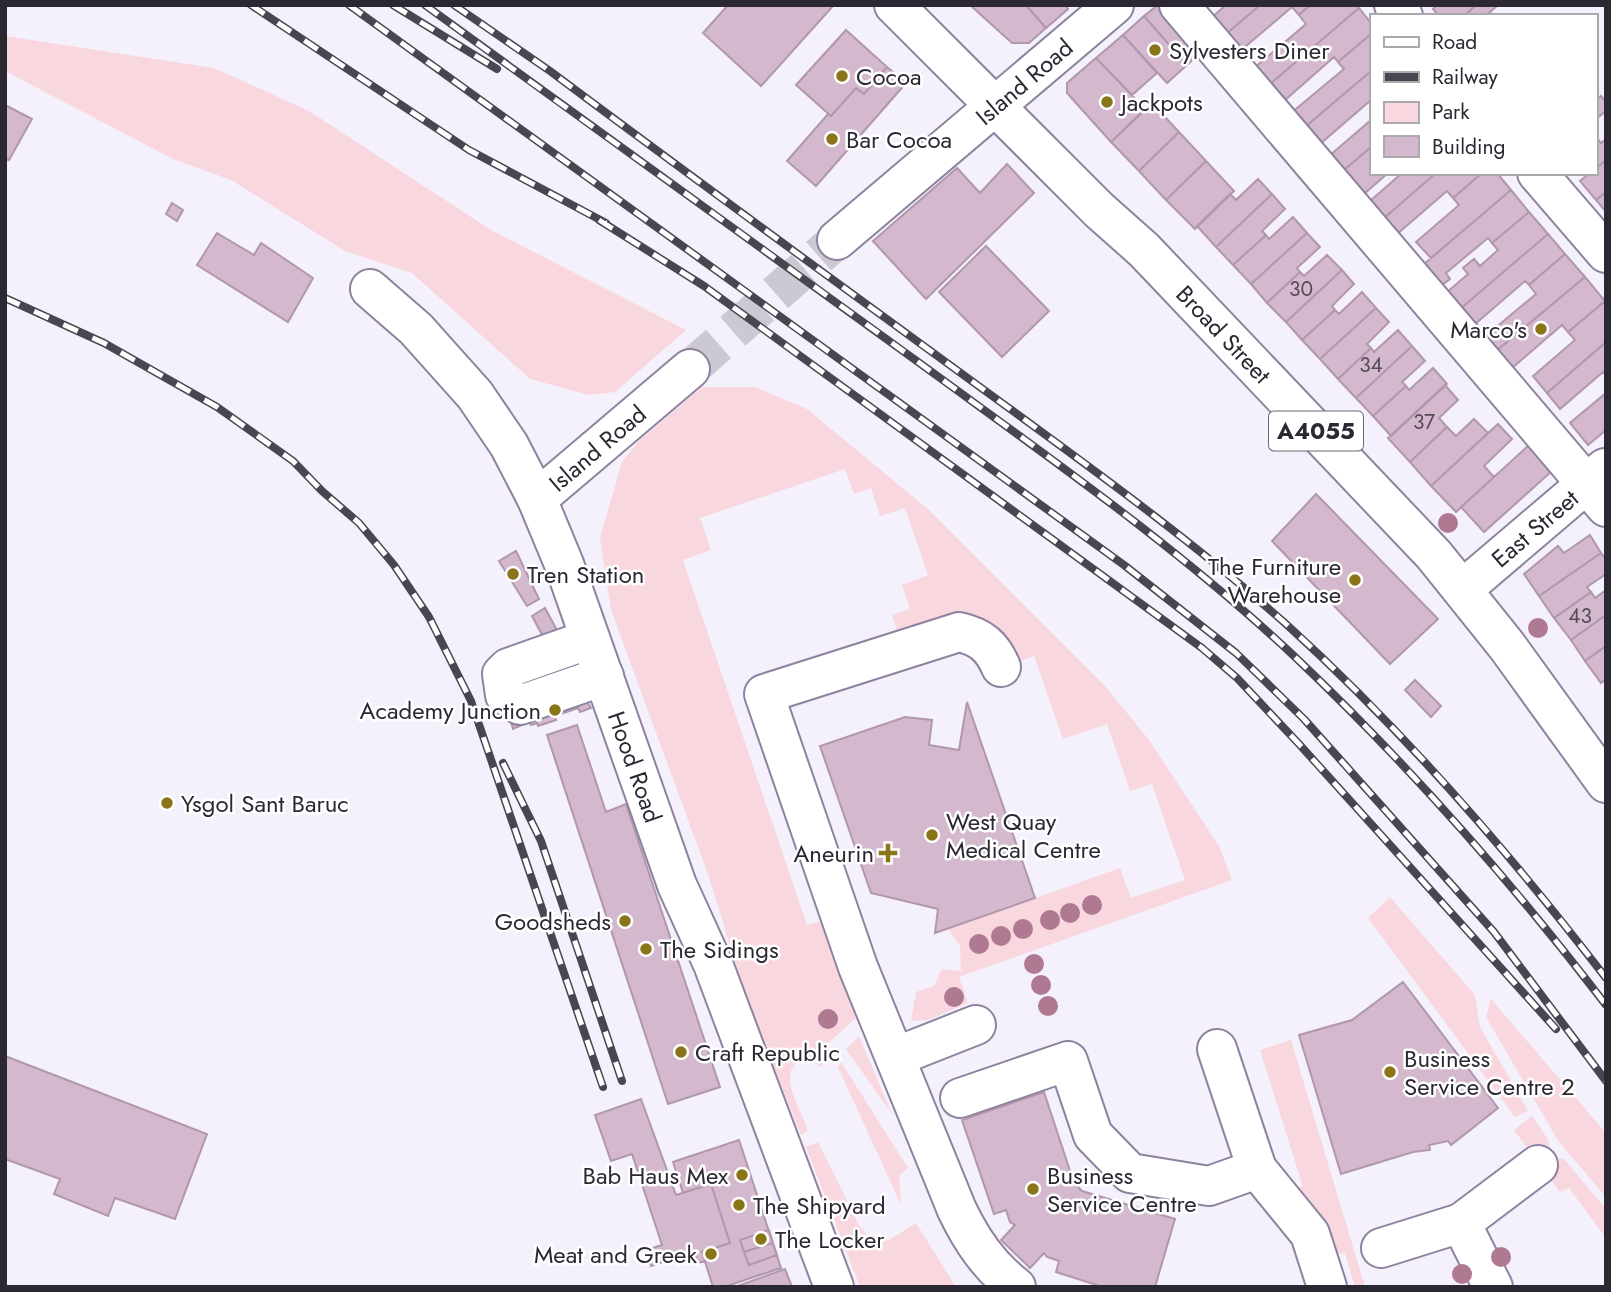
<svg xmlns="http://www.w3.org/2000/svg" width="1611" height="1292" viewBox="0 0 1611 1292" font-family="Jost,sans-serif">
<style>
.green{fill:#f9d7df}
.building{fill:#d3b8ce;stroke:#b197ac;stroke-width:2}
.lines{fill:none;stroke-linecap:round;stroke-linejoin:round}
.minor-tunnel{stroke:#ccc8d4;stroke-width:38;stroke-dasharray:38 19;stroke-linecap:butt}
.minor-casing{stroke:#8d839f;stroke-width:42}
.major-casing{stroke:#8d839f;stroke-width:42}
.minor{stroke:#fff;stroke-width:38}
.major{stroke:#fff;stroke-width:38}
.rail-casing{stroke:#4a4651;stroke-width:8}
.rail{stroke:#fff;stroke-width:5;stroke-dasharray:16;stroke-linecap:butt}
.tree{fill:#af7992}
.poi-dot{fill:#897418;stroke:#fff;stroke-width:2.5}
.labels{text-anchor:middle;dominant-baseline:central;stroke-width:5;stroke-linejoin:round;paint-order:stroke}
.number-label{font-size:21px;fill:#564c5a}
.shield{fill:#fff;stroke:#6b6870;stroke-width:2}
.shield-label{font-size:23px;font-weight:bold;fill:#2c2833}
.poi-label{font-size:24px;fill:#2c2833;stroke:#fff;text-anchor:start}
.street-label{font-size:24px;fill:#2c2833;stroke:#fff}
</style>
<rect width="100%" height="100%" fill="#f4f0fc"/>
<path class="green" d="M5,36L214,68L309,111L491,230L686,330L615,392L589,395L530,379L412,273L345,251L231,180L173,159L5,71Z
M702,387H755L807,409L929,510L1105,686L1149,740L1219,846L1232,880L959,977L968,1003L928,1020L911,1021L916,992L934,986L942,969L961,971L960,946L948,929L1120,868L1131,898L1185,880L1152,784L1130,791L1107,724L1063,739L1034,656L1014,663L898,634L892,615L910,609L902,585L928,575L905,508L880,516L871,488L854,494L845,469L700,518L711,550L683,560L807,925L824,920L863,1016L857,1017L826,1045L830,1048L821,1067L807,1058C773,1067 799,1106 807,1127V1132L801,1135L745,994L709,877L611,610L600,538L622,462L639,441Z
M1390,897L1475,995L1480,1027L1528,1111L1515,1117L1368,918Z
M1491,999L1606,1133V1197L1559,1142L1486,1017Z
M859,1036L892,1114L846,1049Z
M1291,1040L1365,1287H1355L1345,1253L1338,1254L1314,1211L1284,1186L1228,1045L1237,1042L1277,1163L1292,1188L1303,1187L1260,1050Z
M841,1062L908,1168L899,1176L901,1205L838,1067Z
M1532,1116L1549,1141L1548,1152L1536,1160L1514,1130Z
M818,1142L859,1225L871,1240H889L916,1223L956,1287H860L806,1147Z
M1563,1158L1606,1209V1238L1569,1188L1560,1192L1541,1166Z"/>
<path class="building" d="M728,5H832L833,6L761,86L703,33Z
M970,5H1026L1046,28L1029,43H1012Z
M1026,5H1065L1068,9L1046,28Z
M1158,5H1171L1206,47L1187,65L1144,16Z
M1226,5H1260L1219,40L1205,23Z
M1260,5H1310L1299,15L1292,7L1233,57L1219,40Z
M1310,5H1356L1359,8L1262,91L1247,74L1306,24L1299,15Z
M1437,5H1476L1464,16H1439L1433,9Z
M1476,5H1498L1489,13L1492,16H1464Z
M1359,8L1371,23V34L1338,62L1334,57L1276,108L1262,91Z
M1144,16L1187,65L1167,83L1123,35Z
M846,30L887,67L864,94L856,88L831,116L796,85Z
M1371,34V71L1298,133L1285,118L1344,69L1338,62Z
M1123,35L1157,73L1132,95L1096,58Z
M1096,58L1145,109L1111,142L1067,93V83Z
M887,67L906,83L816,186L787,161L828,114L831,116L856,88L864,94Z
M1371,71V100L1313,150L1298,133Z
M1601,96L1606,102V111L1595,120V101Z
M1152,103L1179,132L1139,171L1111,142Z
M5,105L32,119L9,160L5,159Z
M1371,120V147L1336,177L1322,162Z
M1179,132L1206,161L1166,200L1139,171Z
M1595,135L1601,143L1606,139V160L1595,169Z
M1371,147V173H1388L1356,201L1336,177Z
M1606,160V192L1596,200L1580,181L1590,173H1595V169Z
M1206,161L1234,191L1195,229L1166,200Z
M1007,164L1034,193L926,299L873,241L957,168L980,193Z
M1402,173H1436L1376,225L1362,208Z
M1436,173H1482L1453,198L1447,191L1389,241L1376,225Z
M1482,173H1497L1511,190L1431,258L1416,242L1459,205L1453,198Z
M1258,179L1272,194L1216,247L1197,226L1230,194L1236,200Z
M1511,190L1529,212L1492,243L1488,238L1446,273L1450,279L1433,292L1416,271Z
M1606,192V212L1596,200Z
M1272,194L1285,209L1262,231L1266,235L1233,265L1216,247Z
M172,203L183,210L177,221L166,214Z
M1529,212L1548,234L1453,315L1439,299L1468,274L1463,268L1474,259L1480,266L1498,250L1492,243Z
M1293,217L1307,233L1251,284L1233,265L1266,235L1269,239Z
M217,233L254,255L261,243L313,278L288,322L197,265Z
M1307,233L1320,247L1297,268L1300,272L1267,303L1251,284Z
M1548,234L1565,254L1529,285L1525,281L1467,331L1453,315Z
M986,246L1049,311L1002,357L939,292Z
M1565,254L1585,277L1489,357L1477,343L1536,294L1529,285Z
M1327,255L1342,270L1286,322L1267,303L1300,272L1304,276Z
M1342,270L1354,284L1332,306L1335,310L1302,340L1286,322Z
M1585,277L1605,301L1568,332L1562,325L1504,375L1489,357Z
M1362,292L1376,308L1320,359L1302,340L1335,310L1339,314Z
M1605,301L1606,342L1547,393L1533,376L1575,340L1568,332Z
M1376,308L1389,322L1367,344L1371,348L1338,379L1320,359Z
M1398,330L1412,346L1356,398L1338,379L1371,348L1374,352Z
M1606,342V375L1603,372L1560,409L1547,393Z
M1412,346L1425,361L1402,382L1406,386L1373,416L1356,398Z
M1433,368L1447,384L1391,436L1373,416L1406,386L1409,390Z
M1445,385L1458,400L1439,418L1447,427L1410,462L1388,438Z
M1606,393V430L1588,445L1570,423Z
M1474,419L1488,433L1431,486L1410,462L1447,427L1456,436Z
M1498,424L1512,439L1484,466L1494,477L1456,512L1431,486Z
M1529,445L1552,471L1484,532L1461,507Z
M1316,494L1438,619L1390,664L1272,541Z
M1590,535L1601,553L1539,596L1524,574L1558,546L1564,553Z
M516,551L539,599L527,606L499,561Z
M1601,553L1606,559V574L1587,587L1591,592L1554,618L1539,596Z
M1606,590V615L1571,640L1554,618L1591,592L1595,598Z
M545,608L559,634L546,642L532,616Z
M1606,615V646L1585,661L1571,640Z
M1606,646V679L1601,683L1585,661Z
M1415,680L1441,706L1431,717L1405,690Z
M582,694L591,708L580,712L578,708L555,716L556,720L538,726L537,723L531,725L529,722L513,729L510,719Z
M967,702L1035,898L935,933L938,909L871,893L820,746L905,717L932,720L929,745L959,750Z
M577,725L606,812L626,804L720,1087L668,1104L547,735Z
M1403,982L1498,1108L1451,1145L1448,1141L1429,1145L1430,1150L1413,1152L1341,1174L1299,1035L1352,1020Z
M5,1056L207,1134L175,1219L115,1198L108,1216L54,1194L60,1179L5,1159Z
M1044,1092L1074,1183L1082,1191L1175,1219L1155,1287H1103L1056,1272L1059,1261L1047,1257L1044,1253L1030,1268L1001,1240L1015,1225L1010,1222L1006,1210L994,1214L962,1120Z
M641,1099L676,1195L711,1184L730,1243L702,1252L705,1261L698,1263L694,1252L651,1266L646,1250L662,1245L632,1154L611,1161L595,1115Z
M739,1140L781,1268L724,1287H713L702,1252L730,1243L711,1184L683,1193L673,1162Z
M769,1230L773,1243L744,1252L740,1240Z
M773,1243L777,1255L749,1265L744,1252Z
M773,1243L777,1255L749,1265L744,1252Z
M785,1269L792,1287H735Z"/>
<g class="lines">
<path class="minor-tunnel" d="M690,369L837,240"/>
<defs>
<g id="minor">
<path d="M1179,5L1606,507"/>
<path d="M1394,5L1403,16"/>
<path d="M1537,173L1606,253"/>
<path id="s1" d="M837,240L1114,5"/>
<path id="s2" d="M370,289L416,329L475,395L509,445L537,499L564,564L677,885L713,964L834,1287"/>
<path id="s3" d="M537,499L690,369"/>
<path id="s4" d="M1463,589L1605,468"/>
<path d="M590,639L508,668L502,674L505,695L520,705L604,676"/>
<path d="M1001,667C992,646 981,637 959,632L764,694L858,967L957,1210C972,1241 989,1266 1016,1287"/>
<path d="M1217,1049L1257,1169L1310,1234L1327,1287"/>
<path d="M895,1057L976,1025"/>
<path d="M960,1098L1068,1061L1093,1135L1130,1173L1209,1186L1257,1169"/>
<path d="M1461,1223L1538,1165"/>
<path d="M1381,1248L1461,1223L1493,1287"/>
</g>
<g id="major">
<path id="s5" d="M894,5L1099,210L1144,250L1434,555L1507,646L1606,783"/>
</g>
</defs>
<use href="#minor" class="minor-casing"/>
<use href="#major" class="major-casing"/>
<use href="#minor" class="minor"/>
<use href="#major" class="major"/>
<defs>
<path id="rail" d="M251,5L469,150L606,223
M349,5L1124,565L1236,653L1304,719L1494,932L1606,1081
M393,5L497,69
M425,5C591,126 759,246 925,367C1051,459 1180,549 1294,656C1407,763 1511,881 1606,1005
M454,5L550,71C689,175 829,277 969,379C1077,458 1186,535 1286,624C1404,731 1509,852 1606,978
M599,220L704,286L1202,648L1237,678L1299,744L1556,1029
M5,298L104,343L217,407L293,461L322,491L359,523L394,565L429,617L471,701L603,1087
M503,763L541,841L622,1081"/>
</defs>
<use href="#rail" class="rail-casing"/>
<use href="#rail" class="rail"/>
</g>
<g class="tree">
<circle cx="1448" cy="523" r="10"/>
<circle cx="1538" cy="628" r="10"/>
<circle cx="1092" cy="905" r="10"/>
<circle cx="1070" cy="913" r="10"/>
<circle cx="1050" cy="920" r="10"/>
<circle cx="1023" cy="929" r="10"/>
<circle cx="1001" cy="936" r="10"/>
<circle cx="979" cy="944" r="10"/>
<circle cx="1034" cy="964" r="10"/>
<circle cx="1041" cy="985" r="10"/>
<circle cx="954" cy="997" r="10"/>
<circle cx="1048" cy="1006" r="10"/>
<circle cx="828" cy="1019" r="10"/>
<circle cx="1501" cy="1257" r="10"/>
<circle cx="1462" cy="1274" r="10"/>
</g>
<g class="poi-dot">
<circle cx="1155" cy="50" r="7"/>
<circle cx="842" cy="76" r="7"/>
<circle cx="1107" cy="102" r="7"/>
<circle cx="832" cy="139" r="7"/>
<circle cx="1541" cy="329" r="7"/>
<circle cx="513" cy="574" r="7"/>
<circle cx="1355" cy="580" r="7"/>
<circle cx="555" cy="710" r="7"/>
<circle cx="167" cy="803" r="7"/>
<circle cx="932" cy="835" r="7"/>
<path d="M884.5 842.5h7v7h7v7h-7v7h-7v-7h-7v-7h7z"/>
<circle cx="625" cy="921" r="7"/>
<circle cx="646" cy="949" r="7"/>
<circle cx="681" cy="1052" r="7"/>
<circle cx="1390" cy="1072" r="7"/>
<circle cx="742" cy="1175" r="7"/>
<circle cx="1033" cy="1189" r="7"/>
<circle cx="739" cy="1205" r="7"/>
<circle cx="761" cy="1239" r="7"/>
<circle cx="711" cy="1254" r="7"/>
</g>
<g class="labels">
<g class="number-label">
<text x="1301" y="289">30</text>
<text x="1371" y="365">34</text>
<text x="1424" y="422">37</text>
<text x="1580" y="616">43</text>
</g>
<rect class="shield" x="1269" y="411.5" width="94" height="39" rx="5"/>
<g class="shield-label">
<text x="1316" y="431">A4055</text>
</g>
<g class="poi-label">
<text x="1169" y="50">Sylvesters Diner</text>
<text x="856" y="76">Cocoa</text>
<text x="1121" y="102">Jackpots</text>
<text x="846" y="139">Bar Cocoa</text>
<text x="1527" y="329" text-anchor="end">Marco's</text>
<text x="1341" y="566" text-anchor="end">The Furniture<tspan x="1341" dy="28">Warehouse</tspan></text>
<text x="527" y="574">Tren Station</text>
<text x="541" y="710" text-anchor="end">Academy Junction</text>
<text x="181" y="803">Ysgol Sant Baruc</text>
<text x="946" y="821">West Quay<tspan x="946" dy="28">Medical Centre</tspan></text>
<text x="874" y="853" text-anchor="end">Aneurin</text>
<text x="611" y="921" text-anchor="end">Goodsheds</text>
<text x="660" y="949">The Sidings</text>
<text x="695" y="1052">Craft Republic</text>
<text x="1404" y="1058">Business<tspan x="1404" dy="28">Service Centre 2</tspan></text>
<text x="728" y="1175" text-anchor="end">Bab Haus Mex</text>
<text x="1047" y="1175">Business<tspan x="1047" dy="28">Service Centre</tspan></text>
<text x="753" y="1205">The Shipyard</text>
<text x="775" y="1239">The Locker</text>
<text x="697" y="1254" text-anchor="end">Meat and Greek</text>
</g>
<g class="street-label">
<text stroke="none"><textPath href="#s1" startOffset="245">Island Road</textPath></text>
<text stroke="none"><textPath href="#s5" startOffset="466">Broad Street</textPath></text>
<text stroke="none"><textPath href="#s3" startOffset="79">Island Road</textPath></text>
<text stroke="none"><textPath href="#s4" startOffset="94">East Street</textPath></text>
<text stroke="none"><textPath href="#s2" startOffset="556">Hood Road</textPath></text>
</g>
</g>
<rect width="1611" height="1292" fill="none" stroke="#2c2833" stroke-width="14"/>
<rect x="1370" y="14" width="228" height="161" fill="#ffffff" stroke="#aba9ad" stroke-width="2"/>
<rect x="1384" y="37" width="35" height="10" fill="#ffffff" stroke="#aba9ad" stroke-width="2"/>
<text x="1432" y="49" font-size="21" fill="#2c2833">Road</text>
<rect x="1384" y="72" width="35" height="10" fill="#4a4651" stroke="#aba9ad" stroke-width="2"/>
<text x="1432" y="84" font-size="21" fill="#2c2833">Railway</text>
<rect x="1384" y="102" width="35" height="21" fill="#f9d7df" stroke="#aba9ad" stroke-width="2"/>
<text x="1432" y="119" font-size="21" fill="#2c2833">Park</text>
<rect x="1384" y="136" width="35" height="21" fill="#d3b8ce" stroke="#aba9ad" stroke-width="2"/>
<text x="1432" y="154" font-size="21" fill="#2c2833">Building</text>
</svg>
